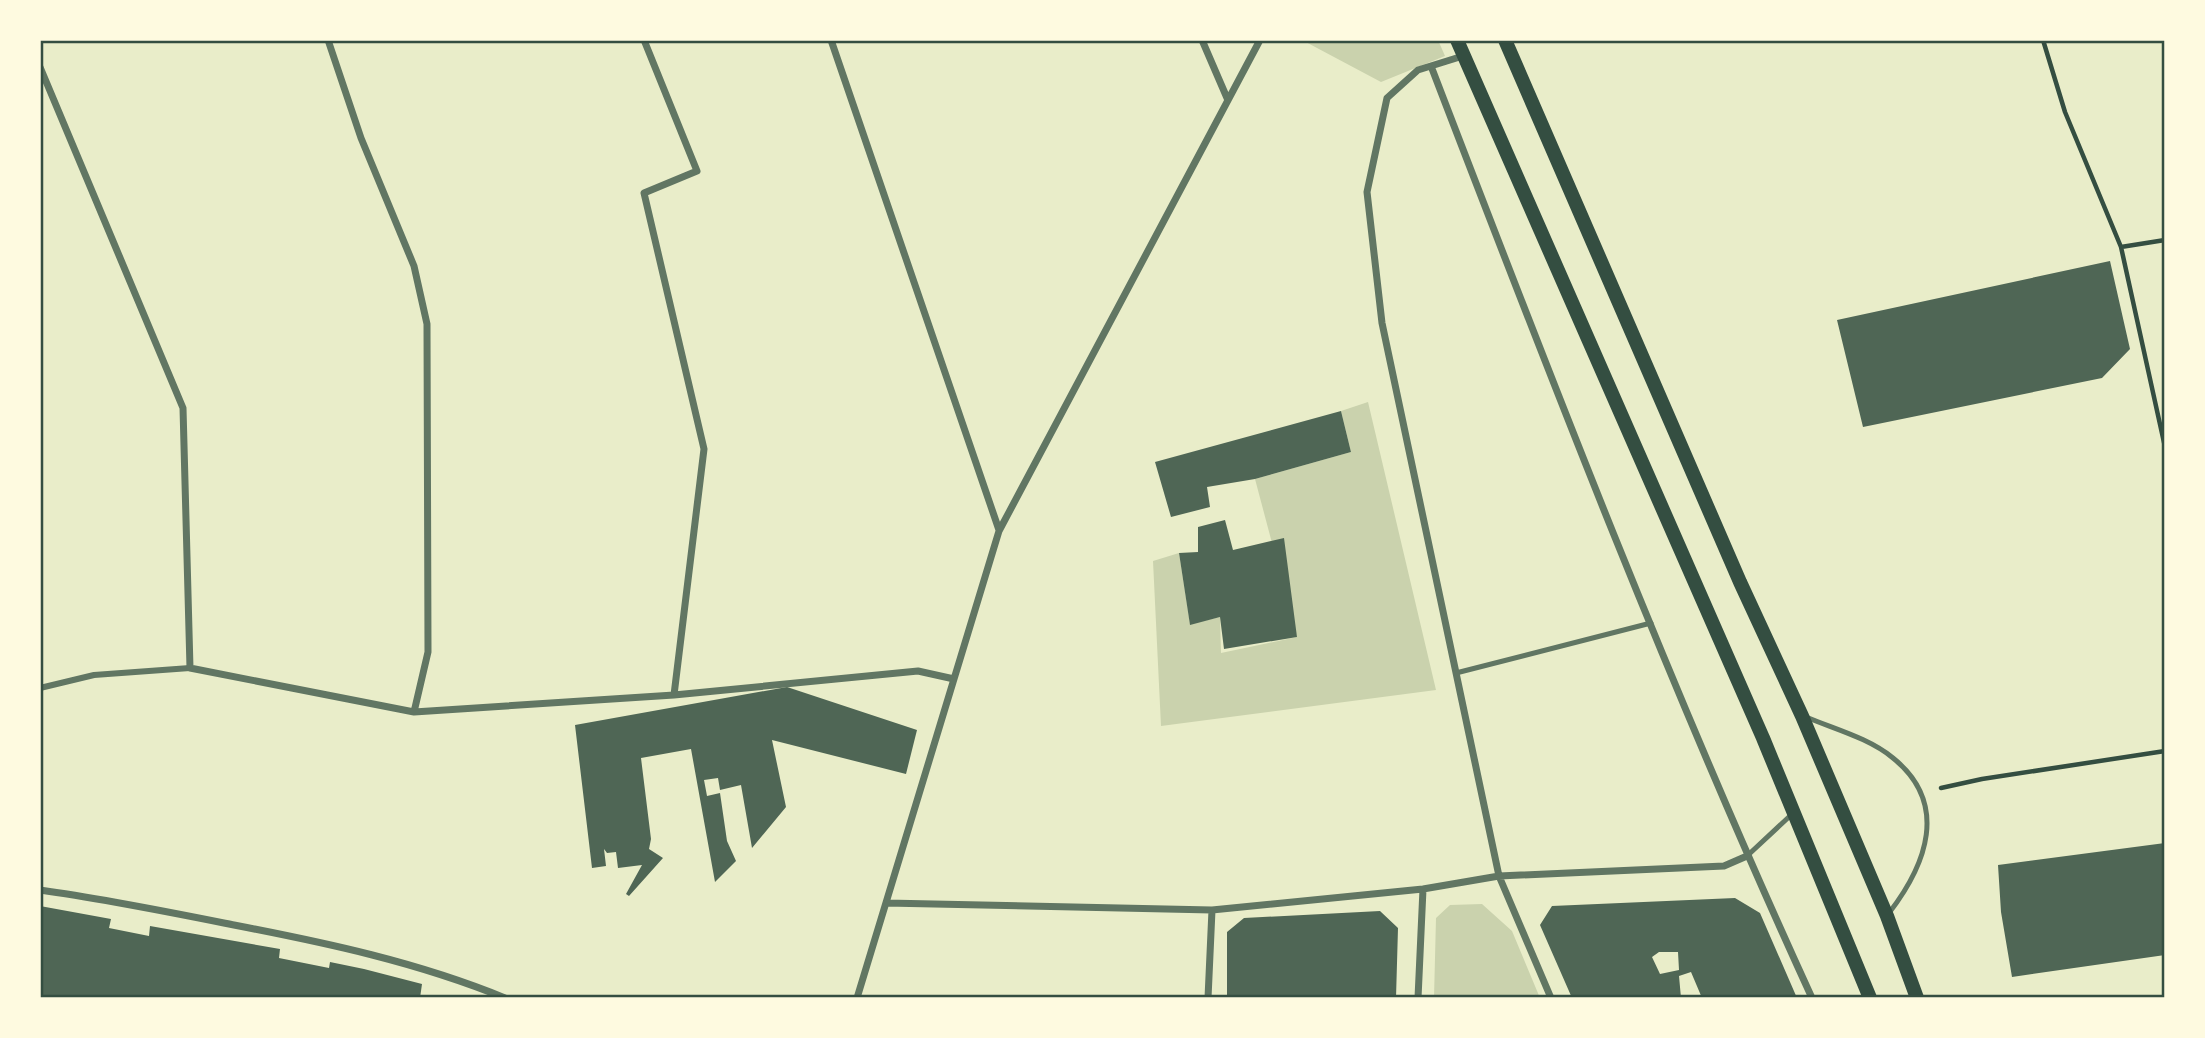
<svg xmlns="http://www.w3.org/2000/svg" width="2205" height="1038" viewBox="0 0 2205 1038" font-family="Overpass,sans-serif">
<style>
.green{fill:#cad2ad}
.building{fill:#4f6655;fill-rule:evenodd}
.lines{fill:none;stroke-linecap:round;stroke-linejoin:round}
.path{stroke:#344e41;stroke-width:4.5}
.service{stroke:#617663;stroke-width:5}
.pedestrian{stroke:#617663;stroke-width:6}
.minor{stroke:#617663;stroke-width:7}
.secondary{stroke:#344e41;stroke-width:14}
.neatline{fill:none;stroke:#344e41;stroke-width:2.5}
</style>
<rect width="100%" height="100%" fill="#e9edc9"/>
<path class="green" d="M1302,40H1438L1445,56L1381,82Z
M1368,402L1436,690L1161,726L1153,561L1179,553L1190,624L1220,617L1221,653L1297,637L1255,479L1351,452L1341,411Z
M1482,904L1512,931L1540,998H1434L1436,918L1450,905Z"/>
<path class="building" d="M2110,261L2130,349L2102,378L1863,427L1837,320Z
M1341,411L1351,452L1255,479L1207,487L1210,507L1171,517L1155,462Z
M1225,520L1233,550L1284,538L1297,637L1224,649L1220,617L1190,625L1179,553L1198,552V527Z
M787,687L917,730L906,774L772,740L786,807L752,848L741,785L720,790L718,778L704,780L707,796L720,793L727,841L736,861L715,882L691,749L641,758L651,839L649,849L663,858L629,896L626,894L642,865L618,868L616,852L607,853L604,849L606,866L592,868L575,725Z
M2165,843V955L2012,977L2001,912L1998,865Z
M1735,898L1760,913L1797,998H1702L1691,972L1679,976L1681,998H1572L1540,925L1552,906ZM1659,952H1678L1679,970L1660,974L1652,957Z
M40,906L111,919L109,928L149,936L150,926L280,949L279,958L329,968L330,962L364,969L422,984L420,998H40Z
M1380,911L1398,928L1396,998H1227V932L1244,918Z"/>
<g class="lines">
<path class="path" d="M2043,40L2065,112L2121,247
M2165,240L2121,247L2165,447
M1941,788L1982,779L2165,751"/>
<path class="service" d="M1456,673L1651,623
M1806,717C1834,729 1869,738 1893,758C1950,804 1926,865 1889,913
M1747,856L1791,815"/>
<path class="pedestrian" d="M40,688L94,675L190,668"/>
<path class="minor" d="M328,40L361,138L414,266L427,324L428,652L414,712
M644,40L697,171L644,193L704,449L674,695
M831,40L999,530
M1202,40L1227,98
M1463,56L1418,70L1387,98L1367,192L1382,323L1499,876L1551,998
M1431,66C1551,379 1672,693 1812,998
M40,67L183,408L190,668L414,712L674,695L918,671L954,679
M40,890C105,899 169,912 234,925C327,943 417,962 505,998
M886,903L1212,910L1423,889L1499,876L1724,866L1747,856
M857,998L999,531L1260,40
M1208,998L1212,910
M1418,998L1423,889"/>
<path class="secondary" d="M1457,40L1763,738L1870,998
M1505,40L1740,582L1802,716L1887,916L1917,998"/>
</g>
<rect width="2205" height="1038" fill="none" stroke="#fefae0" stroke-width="84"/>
<rect x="42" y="42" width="2121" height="954" class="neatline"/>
</svg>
